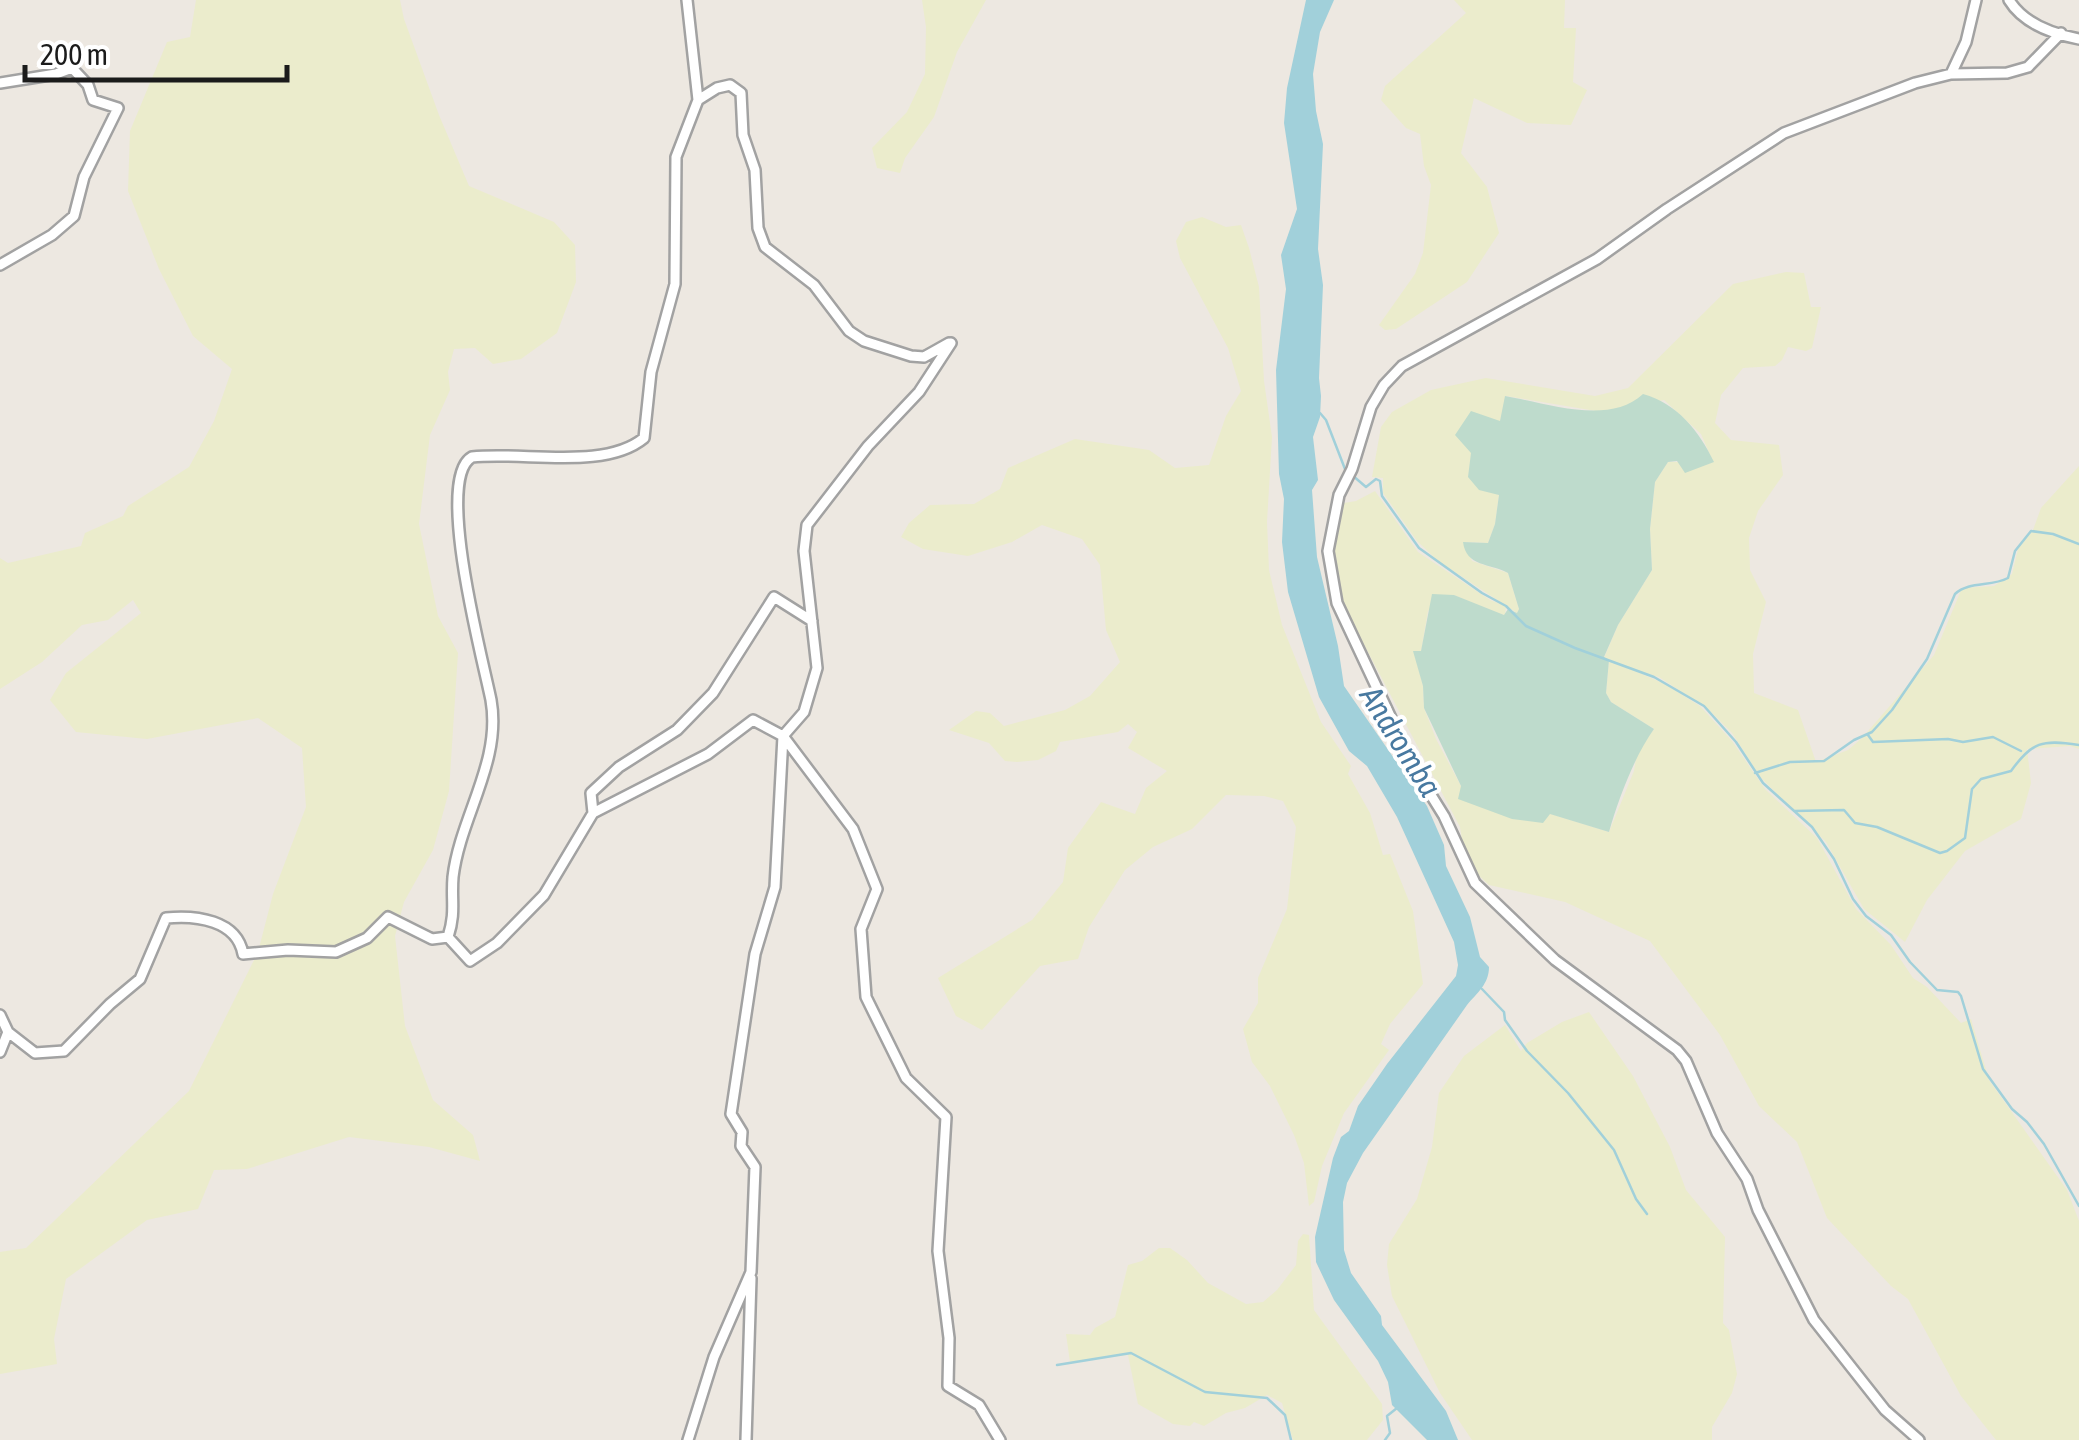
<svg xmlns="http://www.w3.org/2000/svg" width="2079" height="1440" viewBox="0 0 2079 1440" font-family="'Asap Condensed',sans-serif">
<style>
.farmland{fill:#ebeccc}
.wetland{fill:#bedbcc}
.water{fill:#a1d0da}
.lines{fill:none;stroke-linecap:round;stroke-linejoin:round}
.stream{stroke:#a1d0da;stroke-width:2.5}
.street-casing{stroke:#a2a2a2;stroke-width:14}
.street{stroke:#fff;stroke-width:9}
.labels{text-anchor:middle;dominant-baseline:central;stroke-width:8;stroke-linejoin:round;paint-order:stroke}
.water-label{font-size:32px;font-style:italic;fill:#4879a0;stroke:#fff}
</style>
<rect width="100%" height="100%" fill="#ede8e1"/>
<path class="farmland" d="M196,0H400L404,19L439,115L469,186L554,222L575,245L576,282L557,333L521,359L493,364L475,348L454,349L448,372L450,390L430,435L419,524L438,616L458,653L449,791L433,850L404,902L395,936L405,1026L433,1100L473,1135L480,1161L429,1147L349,1137L247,1169L214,1170L198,1209L147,1220L66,1279L54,1339L57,1364L0,1374V1252L26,1248L189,1091L258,952L273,894L306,807L302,748L258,718L147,739L76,732L50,700L66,673L141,613L133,600L108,620L82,625L42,662L0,689V558L8,563L81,546L85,533L123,516L128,506L189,467L214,421L232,369L193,336L159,269L128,191L130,131L167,42L190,37Z
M922,0H986L957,52L934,117L905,158L900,173L877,168L872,148L907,112L925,74L926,27Z
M1454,0H1565L1564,28H1576L1573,82L1587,90L1571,125L1527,123L1474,98L1461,153L1487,187L1499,233L1467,282L1396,329L1385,330L1379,325L1415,274L1423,253L1431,185L1424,166L1420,134L1406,128L1381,100L1385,86L1466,13Z
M1202,217L1226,227L1241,225L1249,248L1259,287L1264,381L1272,437L1267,522L1269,570L1282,625L1321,722L1351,766L1348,774L1370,813L1383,855L1390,854L1413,911L1423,984L1390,1024L1381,1044L1389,1050L1344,1113L1322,1166L1314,1202L1309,1206L1304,1163L1294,1135L1270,1086L1252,1062L1243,1029L1258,1003V978L1287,909L1296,827L1283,801L1264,796L1226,795L1192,829L1153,847L1125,870L1089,927L1078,959L1040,966L982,1030L956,1016L938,978L1032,920L1063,882L1068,848L1101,802L1135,814L1146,788L1167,771L1128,748L1137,732L1128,724L1118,732L1060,742L1056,751L1038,760L1017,762L1005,761L989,743L949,730L976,711L990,713L1004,726L1065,710L1090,696L1120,662L1106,630L1100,565L1082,539L1042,525L1012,542L968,556L923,549L901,537L909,523L930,505L974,504L1000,489L1008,468L1075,439L1149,450L1175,468L1209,465L1226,416L1241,391L1228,348L1180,258L1176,241L1186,222Z
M1786,272L1804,273L1811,307H1821L1812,348L1806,351L1788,347L1782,360L1775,366L1743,368L1721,395L1715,423L1731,440L1779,445L1783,475L1758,511L1749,538L1750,570L1766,602L1753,654L1754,693L1798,710L1816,762L1848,750L1862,738L1934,655L1962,588L1994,586L2012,574L2018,549L2033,530L2041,508L2079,466V749L2070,746L2027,749L2031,783L2021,819L1965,851L1927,900L1905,942L1864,909L1826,842L1761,778L1732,733L1709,710L1659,677L1626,667L1665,684L1700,706L1732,741L1765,789L1817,838L1856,909L1891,945L1913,978L1927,987L1961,1023L1971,1019L1989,1080L2067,1190L2079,1221V1440H1996L1961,1396L1908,1299L1891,1286L1827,1218L1797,1142L1759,1106L1720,1035L1650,941L1565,902L1489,885L1475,872L1464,853L1460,827L1340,599L1330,564L1344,503L1356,501L1375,491L1418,552L1490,600L1506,606L1505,615L1495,613L1454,595L1428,611L1421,652L1414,651L1423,686L1424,708L1436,739L1461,786L1609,832L1634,771L1637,752L1654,729L1611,702L1606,693L1609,661L1604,658L1618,625L1652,570L1650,529L1655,482L1668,462H1713L1701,434L1664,400L1602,412L1506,396L1500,422L1471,453L1499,495L1495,524L1488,543L1464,542L1472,561L1508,573L1519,609L1517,613L1438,561L1417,541L1383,493V478L1372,477L1381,427L1392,412L1431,390L1486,378L1595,396L1628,388L1733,284Z
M1589,1012L1633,1076L1670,1147L1686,1190L1725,1237L1723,1323L1729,1330L1737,1374L1732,1393L1712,1427V1440H1472L1440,1393L1392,1296L1387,1265L1389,1244L1417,1199L1432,1147L1439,1093L1464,1056L1505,1025L1521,1051L1527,1043L1562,1022Z
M1303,1234L1309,1235L1314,1310L1382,1404L1383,1420L1367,1440H1293L1282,1403L1267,1395L1245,1408L1226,1413L1204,1426L1194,1422L1190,1426L1173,1424L1138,1404L1128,1355L1070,1362L1066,1334L1090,1335L1095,1328L1115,1317L1128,1265L1142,1261L1159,1248H1170L1187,1260L1208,1283L1246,1304L1263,1302L1277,1290L1296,1265L1298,1241Z"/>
<path class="wetland" d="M1643,394C1678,404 1699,431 1714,462L1685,473L1677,461L1668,462L1655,482L1650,529L1652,570L1618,625L1604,657L1609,660L1606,693L1611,702L1654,729C1635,755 1618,800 1609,832L1550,814L1543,823L1512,819L1458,799L1461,786L1424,708L1423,686L1413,651H1421L1432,594L1454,595L1504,615L1508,609L1517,613L1519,609L1508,573C1490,563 1466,567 1463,542L1488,543L1495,524L1499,495L1479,490L1468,477L1471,453L1455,435L1471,411L1500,421L1505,396C1547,403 1609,426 1643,394Z"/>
<path class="water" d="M1306,0H1334L1320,32L1313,74L1316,111L1323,144L1318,249L1323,285L1319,378L1321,396L1320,417L1313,437L1318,480L1312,490L1317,557L1338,646L1344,686L1427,806L1444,845L1446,866L1470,917L1480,957L1489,967C1489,984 1477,993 1467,1005L1363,1153L1347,1183L1343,1202L1344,1250L1351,1273L1381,1316L1382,1325L1446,1411L1458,1440H1427L1392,1405L1388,1382L1378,1361L1334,1300L1316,1262L1315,1237L1333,1158L1341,1137L1349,1131L1358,1106L1387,1064L1456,976L1458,965L1454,942L1397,817L1367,766L1349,751L1319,697L1288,592L1282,542L1284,499L1279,474L1276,370L1286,289L1281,255L1297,209L1284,123L1287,88Z"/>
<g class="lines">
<path class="stream" d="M1320,413L1326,420L1345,469L1366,487L1376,479L1380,481L1382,496L1419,548L1482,593L1506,606L1526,626L1575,648L1654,677L1704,706L1736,742L1763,783L1812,827L1834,859L1853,899L1866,916L1891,935L1910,962L1937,990L1958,992L1961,996L1983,1069L2012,1109L2027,1122L2044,1144L2079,1206
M1868,735L1873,742L1948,739L1963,742L1993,737L2021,751
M1755,773L1790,762L1824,761L1854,740L1872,732L1892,710L1927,659L1955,594C1969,581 1991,587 2008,578L2015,551L2031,531L2053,534L2079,544
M1794,811L1844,810L1855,823L1877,827L1940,853L1947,851L1965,838L1972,789L1981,779L2011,771C2032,742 2042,739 2079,745
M1482,989L1504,1012L1505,1020L1527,1051L1568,1093L1614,1150L1636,1199L1647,1214
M1057,1365L1131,1353L1205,1392L1267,1398L1285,1415L1291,1440
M1385,1440L1390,1433L1387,1416L1397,1408"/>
<defs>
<path id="street" d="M2009,0C2023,23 2053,34 2079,39
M1951,74L2007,73L2028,67L2061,33
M0,83L56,74L72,68L88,85L93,100L118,108L84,177L74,216L52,235L0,265
M698,100L717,88L730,85L741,93L743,135L755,170L758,228L765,247L814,285L849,331L864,341L911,356L924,357L949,343
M593,813L591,793L619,767L677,730L713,693L774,597L812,621
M448,937L470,961L497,943L544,895L593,813L708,754L753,720L783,736L853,829L877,889L861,929L866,997L906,1078L946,1117L938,1251L949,1338L948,1386L979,1405L1000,1440
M0,1015L8,1032L0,1052
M8,1032L35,1053L64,1051L110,1004L140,979L166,918C196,915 237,920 243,954L288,950L336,952L367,938L388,917L432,939L448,937C456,912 451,901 453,877C460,817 502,762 491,700C483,660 434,478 472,457C523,451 604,471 644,438L651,372L675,284L676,157L698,100L687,0
M688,1440L714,1357L751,1272L755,1167L741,1146L742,1132L731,1114L755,954L775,887L783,736L804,712L817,668L804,551L807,525L868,446L919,392L951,343
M746,1440L751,1278
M1919,1440L1885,1410L1814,1320L1758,1210L1747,1179L1717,1133L1686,1061L1677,1050L1555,960L1475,883L1444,816L1400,745L1391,718L1337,603L1328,551L1339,495L1352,469L1371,407L1384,385L1402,366L1597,259L1667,209L1784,133L1915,83L1951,74L1966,42L1976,0"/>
</defs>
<use href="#street" class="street-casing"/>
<use href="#street" class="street"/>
</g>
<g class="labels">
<g class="water-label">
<text transform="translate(1401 741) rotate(58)">Andromba</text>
</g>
</g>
<path d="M25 65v15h262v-15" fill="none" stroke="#1b1b1b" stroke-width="5"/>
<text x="40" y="65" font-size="30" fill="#1b1b1b" stroke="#ffffff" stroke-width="8" paint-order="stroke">200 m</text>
</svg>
